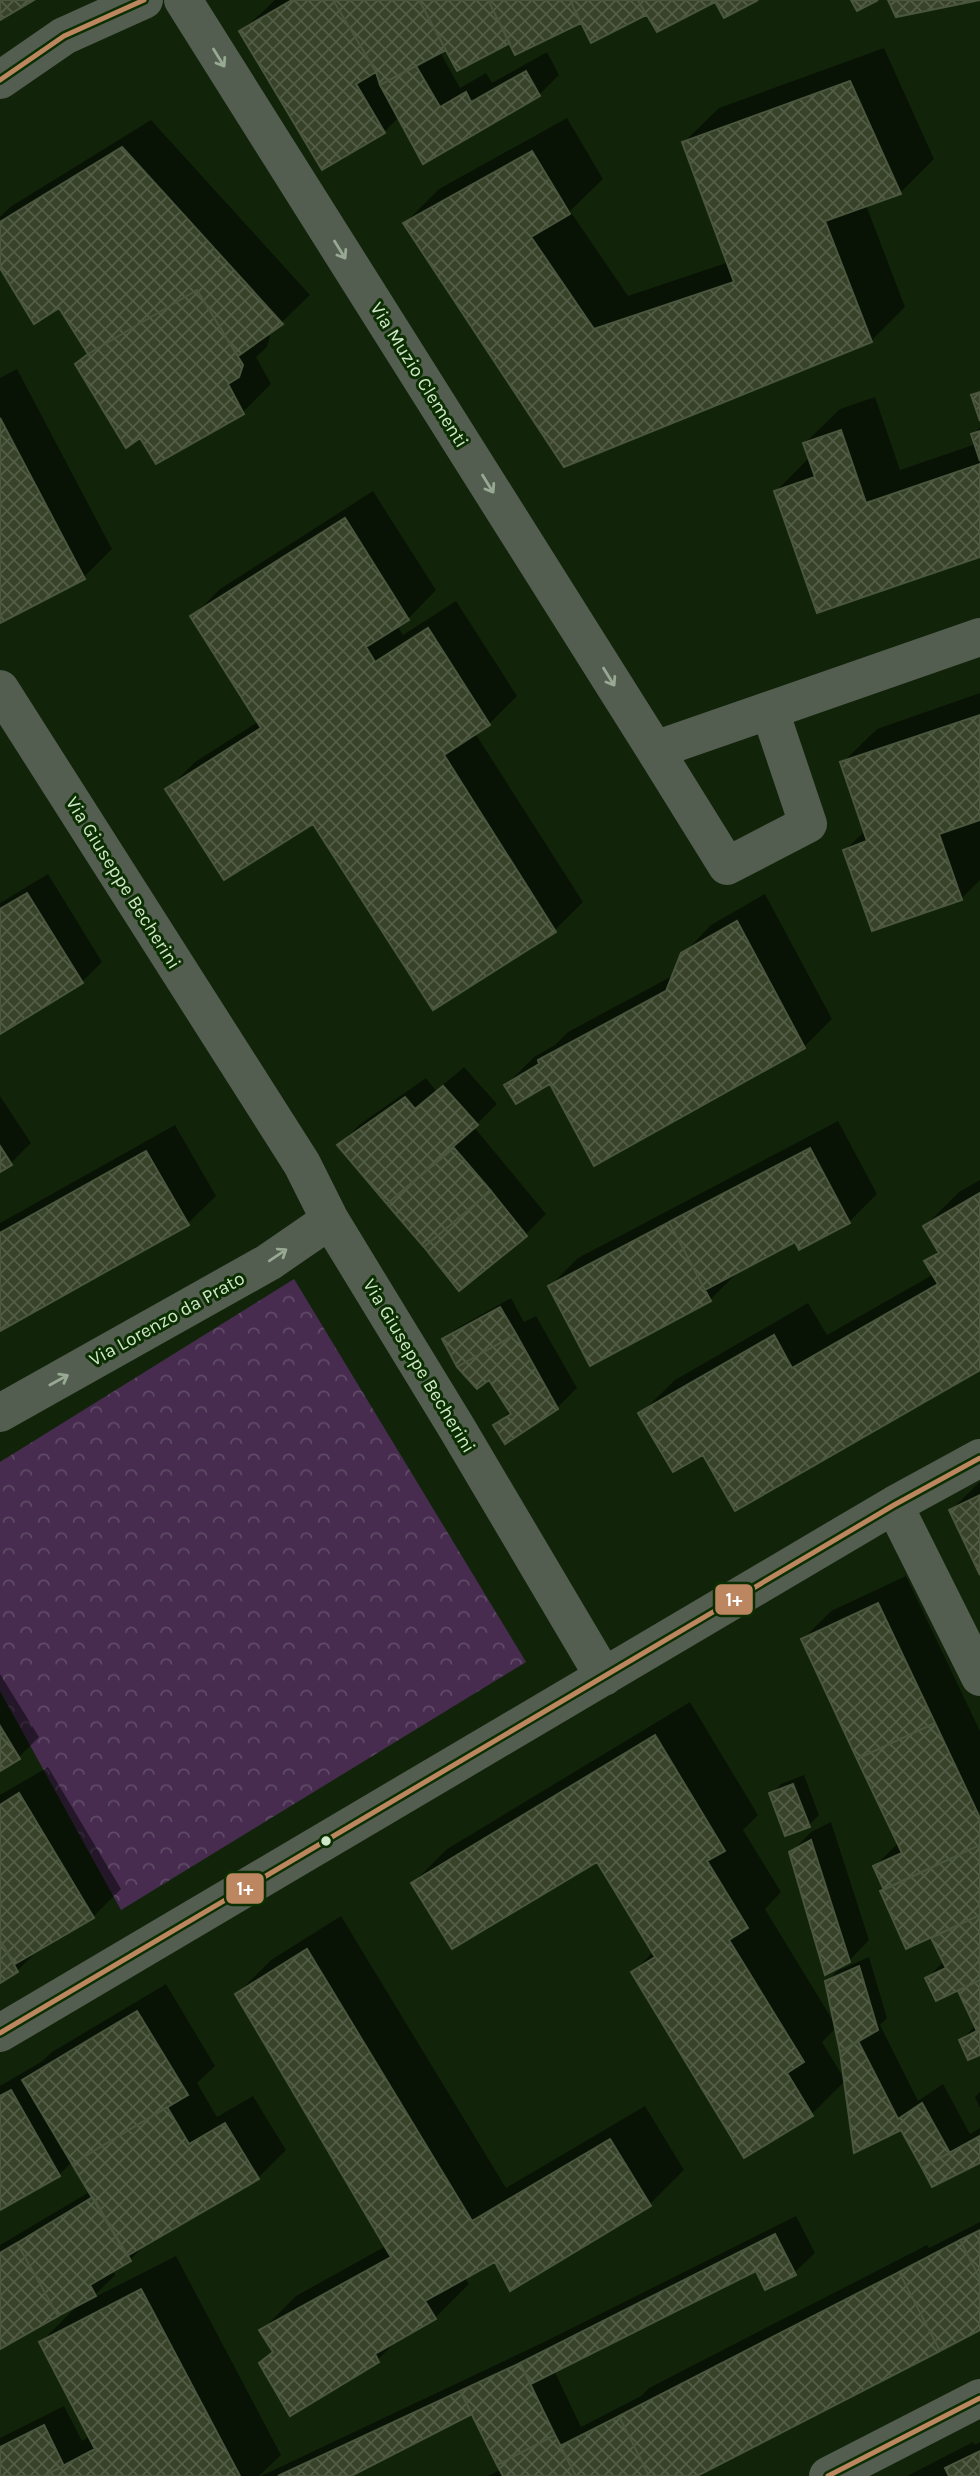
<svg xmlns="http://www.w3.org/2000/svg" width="980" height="2476" viewBox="0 0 980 2476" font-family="Karla,sans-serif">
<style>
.park{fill:url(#park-crowns)}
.shadow{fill:#0007;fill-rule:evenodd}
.building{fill:url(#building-cross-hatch);stroke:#4a563d;stroke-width:2}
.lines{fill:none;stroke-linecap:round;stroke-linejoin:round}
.minor{stroke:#535d50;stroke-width:38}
.tertiary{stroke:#535d50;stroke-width:38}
.bus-1-casing{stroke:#0b2f00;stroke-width:10}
.bus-1{stroke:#bb8660;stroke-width:5}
.oneway{stroke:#98a993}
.bus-dot{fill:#d1e7ca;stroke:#0b2f00;stroke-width:2.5}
.labels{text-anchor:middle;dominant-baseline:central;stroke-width:6;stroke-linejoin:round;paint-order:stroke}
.street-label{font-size:19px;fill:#d1e7ca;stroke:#0b2f00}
.line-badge{stroke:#0b2f00;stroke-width:2.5}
.badge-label{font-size:19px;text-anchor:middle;font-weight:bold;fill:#fff}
</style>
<defs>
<pattern id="park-crowns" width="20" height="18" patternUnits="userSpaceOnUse" patternTransform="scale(1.75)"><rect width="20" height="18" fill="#472c4f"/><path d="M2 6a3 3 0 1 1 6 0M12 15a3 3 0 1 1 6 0" fill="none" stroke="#604b67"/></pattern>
<pattern id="building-cross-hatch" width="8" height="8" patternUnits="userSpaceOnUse" patternTransform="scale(1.75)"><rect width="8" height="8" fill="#374229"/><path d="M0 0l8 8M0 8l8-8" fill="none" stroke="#535d47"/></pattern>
</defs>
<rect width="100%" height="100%" fill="#11240a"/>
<path class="park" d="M294,1279L526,1662L121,1910L0,1691V1462Z"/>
<path class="shadow" d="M275,0H715L658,30L647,13L592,41L582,20L516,52L511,41L447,48L440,52L460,88L486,73L492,83L547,52L559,75L539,95L399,117L384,132L242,31Z
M884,48L934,159L900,193L866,205L905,307L871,341L564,465L405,223L439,189L567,118L603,179L570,211L628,296L729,262L684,142L719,108Z
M151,120L310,295L282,322L268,332L270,336L267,347L256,357L271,384L243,412L157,462L140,435L77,364L89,353L59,305L0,264V217L10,207Z
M17,369L112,549L84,577L0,621V378Z
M875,397L900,470L976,444L973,435L980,427V555L776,491L810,457L805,443L840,409Z
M373,491L436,590L408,619L397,625L403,635L456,601L517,696L489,724L475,733L583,902L555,930L433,1007L314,822L167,790L195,762L259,721L192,617L220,589Z
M980,693V880L961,899L845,850L866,830L842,763L877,729Z
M48,874L102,962L82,982L0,1032V903Z
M765,894L832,1019L804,1047L550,1082L506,1085L534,1057L555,1045L568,1032L674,975L683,954L711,925Z
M464,1067L497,1104L474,1127L546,1214L526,1234L459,1289L340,1145L359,1125L426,1078L436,1091Z
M0,1096L31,1143L11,1163L0,1170Z
M838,1121L877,1194L849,1222L796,1240L738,1272L710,1300L550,1286L578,1258Z
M175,1125L216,1196L187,1224L0,1329V1223Z
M980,1180V1368L703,1453L640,1414L675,1380L808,1303L827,1335L934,1274L927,1262L939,1250L925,1226L959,1192Z
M511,1298L524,1322L536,1316L577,1388L557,1408L496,1425L510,1411L490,1378L444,1340L454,1330Z
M980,1482V1571L951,1510Z
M906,1576L980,1731V2053L961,2040L976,2025L959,1988L927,1978L944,1961L932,1935L885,1888L875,1866L899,1842L803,1639L831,1611Z
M0,1674L39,1737L19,1757L0,1769Z
M690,1702L758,1815L743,1830L781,1892L765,1909L835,2024L827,1982L837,1971L869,1957L887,2018L880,2025L918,2101L943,2084L970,2134L980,2128V2161L933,2185L902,2128L845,2081L811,2115L633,1972L654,1951L598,1859L413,1883L447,1849ZM836,2028L845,2080L822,2042Z
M48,1767L121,1889L93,1917L41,1947L17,1971L0,1981V1795Z
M804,1775L819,1815L809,1825L771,1794L781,1784Z
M831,1822L869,1940L849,1961L791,1852L811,1832Z
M341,1916L506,2188L645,2106L684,2170L650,2204L495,2260L465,2277L469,2284L435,2318L400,2338L377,2360L261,2363L274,2350L262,2330L296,2296L386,2246L237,1994L271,1960Z
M166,1984L215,2066L197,2083L217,2117L253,2096L286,2150L258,2178L149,2241L130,2260L113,2271L115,2275L91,2299L176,2256L281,2455L259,2476H0V2438L64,2406L82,2441L90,2436L41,2342L77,2306L0,2347V2245L91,2191L73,2161L59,2175L0,2208V2086L41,2062L52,2052Z
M980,2092V2108L975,2097Z
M796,2216L815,2253L794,2273L756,2268L554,2370L581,2427L641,2396L649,2388L927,2245L929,2248L980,2222V2328L694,2476H488L502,2469L473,2411L348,2476H261L542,2343Z
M973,2442L975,2445L980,2442V2476H907Z"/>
<path class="building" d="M0,0H34L0,20Z
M292,0H333L376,72L356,84L385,133L322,170L239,31Z
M333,0H419L446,50L380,85L376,72Z
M419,0H488L510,43L457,71Z
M488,0H570L581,23L515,55Z
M570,0H638L646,15L591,43Z
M638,0H714L715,2L657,32Z
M714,0H758L724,18Z
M851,0H878L857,11Z
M888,0H980L896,17Z
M416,66L440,107L466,92L471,102L526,71L540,96L423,164L380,85Z
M850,81L901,194L825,221L872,342L564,467L403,223L532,151L570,214L531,237L594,329L734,282L682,142Z
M122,147L283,324L238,356L197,290L88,354L59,308L34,324L0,268V222Z
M197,290L243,365L239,377L228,384L244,414L156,464L140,438L126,448L75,364L88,354Z
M980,392V421L971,395Z
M0,418L85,579L0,623Z
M841,430L866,503L980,464V557L817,613L774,491L815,477L803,443Z
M980,431V461L971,434Z
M345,518L409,620L366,647L375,662L428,628L490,725L444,755L556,932L433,1010L313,824L224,880L165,789L261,728L190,616Z
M980,715V820L939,834L962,900L872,931L843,850L867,841L840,762Z
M27,893L83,983L0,1034V909Z
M737,921L805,1048L594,1166L550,1084L516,1104L504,1085L539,1064L538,1060L666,991L681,953Z
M443,1086L478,1125L387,1204L337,1145L405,1097L415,1109Z
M0,1146L12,1165L0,1172Z
M454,1148L491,1191L424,1247L387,1204Z
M810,1148L850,1223L799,1250L795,1242L705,1290L669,1222Z
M146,1151L189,1225L0,1331V1233Z
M491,1191L527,1236L459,1291L424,1247Z
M980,1193V1370L735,1511L703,1455L673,1472L638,1413L774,1335L792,1368L938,1284L924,1261L939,1253L923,1226Z
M669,1222L711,1301L590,1366L548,1286Z
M500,1307L516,1334L457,1367L442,1339Z
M516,1334L558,1409L505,1444L493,1425L511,1414L489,1380L477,1389L457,1367Z
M980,1495V1575L949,1510Z
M878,1603L935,1723L857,1759L801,1639Z
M935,1723L980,1818V1845L884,1890L873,1866L902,1853L857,1759Z
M0,1726L20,1759L0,1771Z
M655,1735L725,1851L707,1861L748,1928L729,1940L804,2062L787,2073L813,2116L744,2158L631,1972L655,1957L597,1862L452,1949L411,1883Z
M793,1784L810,1827L785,1836L769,1793Z
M19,1793L94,1918L15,1964L0,1940V1805Z
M811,1840L850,1962L825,1975L789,1852Z
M980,1845V1915L906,1949L880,1891Z
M980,1915V1980L936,2001L925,1978L946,1968L931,1938Z
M0,1940L18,1972L0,1983Z
M307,1949L472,2221L610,2139L651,2206L510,2291L495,2262L425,2301L436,2319L375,2354L379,2362L290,2416L259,2363L273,2352L259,2330L391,2257L235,1994Z
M859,1966L878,2030L840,2052L825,1981Z
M980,1980V2055L968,2060L959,2040L977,2031L958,1991Z
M137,2011L188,2095L72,2164L22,2080Z
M858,2041L898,2119L922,2103L950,2153L922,2168L901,2130L854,2153L840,2052Z
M11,2090L60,2176L0,2210V2096Z
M167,2107L189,2144L225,2123L259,2179L127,2256L72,2164Z
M980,2136V2163L932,2187L922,2168Z
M93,2197L131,2261L90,2285L96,2296L58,2316L17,2243Z
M980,2230V2279L960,2240Z
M775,2234L796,2275L765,2290L756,2271L531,2384L520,2363Z
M960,2240L980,2279V2330L940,2351L899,2272Z
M17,2243L58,2316L0,2349V2253Z
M899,2272L940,2351L697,2476H649L619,2416Z
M141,2289L240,2476H44L95,2449L39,2342Z
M520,2363L555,2435L497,2465L460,2391Z
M460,2391L472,2414L351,2476H278Z
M619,2416L649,2476H576L560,2446Z
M44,2425L64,2466L44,2476H0V2447Z
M555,2435L576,2476H503L497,2465Z
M980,2451V2476H949L945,2468Z"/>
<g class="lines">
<path class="minor" d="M183,0L655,750L980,637
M0,689L302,1164L330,1220L458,1430L604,1677
M655,750L727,866L808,824L770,711
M0,1413L269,1262L330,1220
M894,1505L980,1677
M0,2033L894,1505L980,1458"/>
<path class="tertiary" d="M0,80L64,36L144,0
M828,2476L980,2398"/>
<defs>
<path id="bus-1" d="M0,80L64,36L144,0
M0,2033L894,1505L980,1458
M828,2476L980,2398"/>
</defs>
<use href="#bus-1" class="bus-1-casing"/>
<use href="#bus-1" class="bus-1"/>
</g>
<defs><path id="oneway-shaft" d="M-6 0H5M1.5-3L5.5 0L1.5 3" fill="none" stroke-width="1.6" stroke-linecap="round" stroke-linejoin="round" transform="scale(1.75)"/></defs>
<g class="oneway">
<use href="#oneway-shaft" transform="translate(219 58) rotate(58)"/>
<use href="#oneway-shaft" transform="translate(340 250) rotate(58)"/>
<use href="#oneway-shaft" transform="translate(488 484) rotate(58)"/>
<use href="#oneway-shaft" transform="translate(609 677) rotate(58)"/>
<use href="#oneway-shaft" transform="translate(278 1255) rotate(-34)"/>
<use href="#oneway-shaft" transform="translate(59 1380) rotate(-29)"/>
</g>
<circle class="bus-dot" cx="326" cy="1841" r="6"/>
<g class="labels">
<g class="street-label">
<text transform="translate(419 375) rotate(58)">Via Muzio Clementi</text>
<text transform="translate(123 883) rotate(58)">Via Giuseppe Becherini</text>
<text transform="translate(167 1319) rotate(-29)">Via Lorenzo da Prato</text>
<text transform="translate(419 1366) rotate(59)">Via Giuseppe Becherini</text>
</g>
</g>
<g class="line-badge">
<rect x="714" y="1583" width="40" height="33" rx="7" fill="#bb8660"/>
<rect x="225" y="1872" width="40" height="33" rx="7" fill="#bb8660"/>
</g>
<g class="badge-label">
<text x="734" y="1606">1+</text>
<text x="245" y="1895">1+</text>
</g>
</svg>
